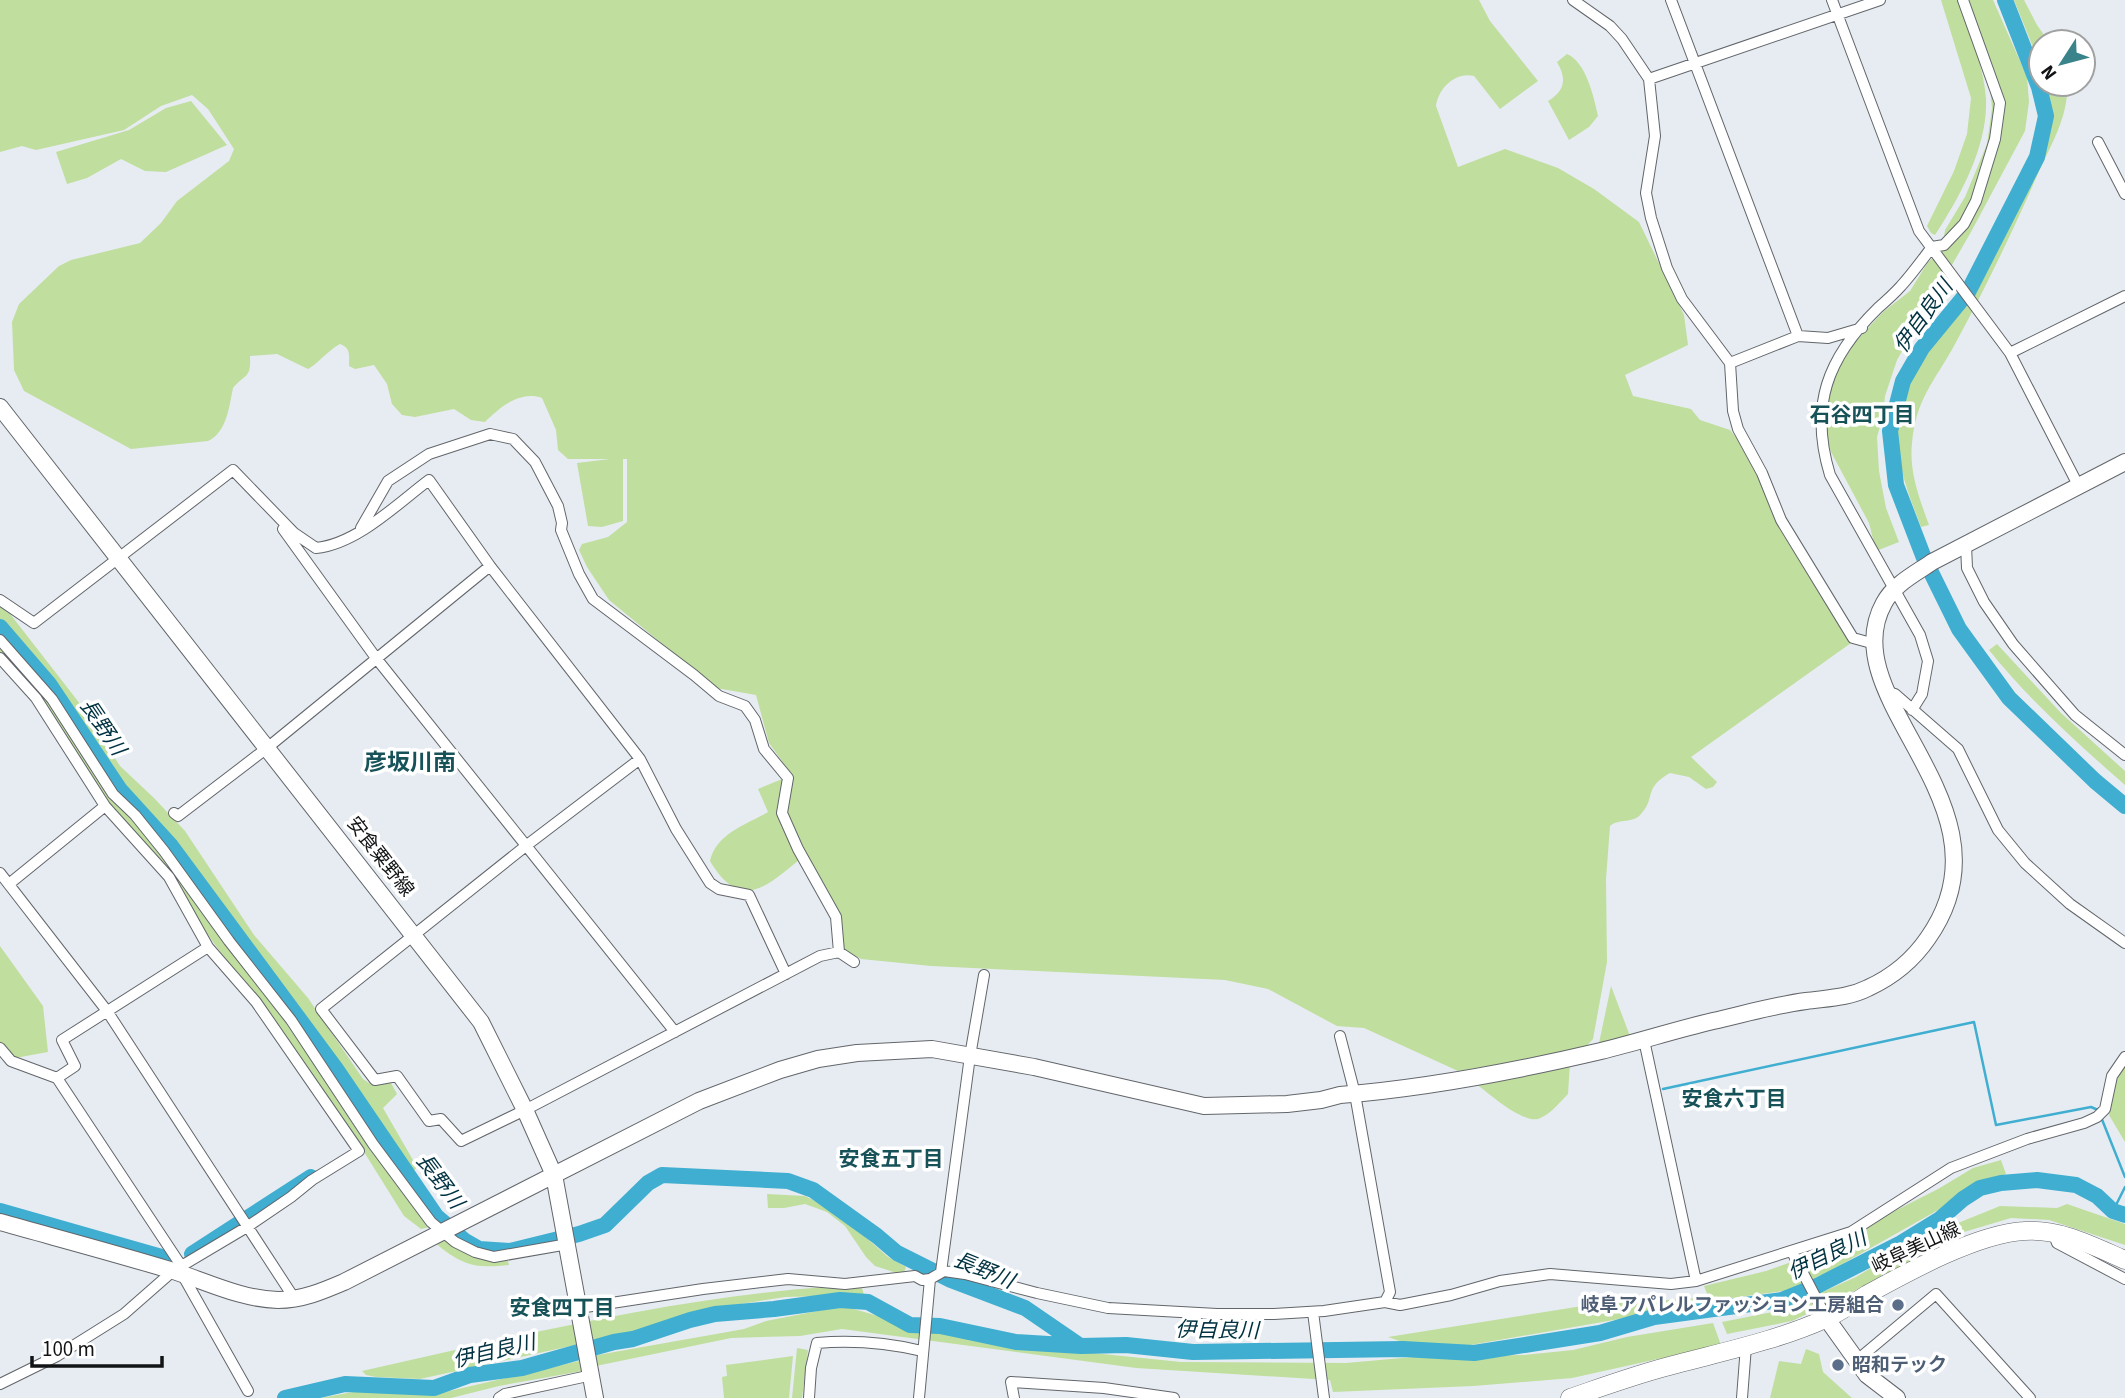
<svg xmlns="http://www.w3.org/2000/svg" width="2125" height="1398" viewBox="0 0 2125 1398" font-family="'Source Sans 3','Noto Sans JP',sans-serif">
<style>
.green{fill:#c0de9e}
.lines{fill:none;stroke-linecap:round;stroke-linejoin:round}
.stream{stroke:#3faed0;stroke-width:2.5}
.river{stroke:#3faed0;stroke-width:16}
.street-casing{stroke:#62666b;stroke-width:12}
.secondary-casing{stroke:#62666b;stroke-width:18}
.primary-casing{stroke:#62666b;stroke-width:19}
.street{stroke:#fff;stroke-width:10}
.secondary{stroke:#fff;stroke-width:16}
.primary{stroke:#fff;stroke-width:18}
.service-dot{fill:#5c6f8a;stroke:#fff;stroke-width:2.5}
.labels{text-anchor:middle;dominant-baseline:central;stroke-width:7;stroke-linejoin:round;paint-order:stroke}
.street-label{font-size:19px;fill:#111315;stroke:#fff}
.service-label{font-size:19px;font-weight:bold;fill:#4e5e75;stroke:#fff;text-anchor:end}
.water-label{font-size:21px;font-style:italic;fill:#003241;stroke:#fff}
.neighbourhood-label{font-size:21px;font-weight:bold;fill:#175259;stroke:#fff}
.quarter-label{font-size:23px;font-weight:bold;fill:#175259;stroke:#fff}
</style>
<rect width="100%" height="100%" fill="#e7ecf2"/>
<path class="green" d="M0,0H1479L1490,21L1538,81L1500,109L1474,76C1455,71 1438,89 1436,106L1458,167L1505,149L1558,168L1594,189L1639,222L1684,315L1688,345L1625,375L1633,396L1691,409L1700,420L1730,430L1751,456L1851,643L1691,757L1717,782L1713,787L1706,789L1689,777L1670,773C1643,788 1656,798 1641,814C1633,824 1619,818 1610,826L1606,879L1607,962L1593,1039L1582,1051L1458,1071L1364,1028L1337,1026L1268,989L1225,980L931,966L861,959L843,949L805,855C769,884 742,915 710,861C716,834 745,825 768,812L758,789L792,775L769,743L756,695L716,688L609,600L587,567L579,550L582,544L608,537L627,522V459H623V521L602,527L588,526L577,463L610,459H568L558,450L556,430L542,398C520,390 499,408 485,422L471,420L454,409L415,417L402,415L392,404L387,384L374,365L355,369L349,366C349,355 351,348 340,344C327,351 320,362 308,369L277,354L250,356C251,379 246,373 233,388C229,407 227,432 208,441L131,449L24,391L14,370L12,322L19,304L59,266L71,260L140,243L161,223L177,201L229,161L234,149L208,109L192,95L161,106L124,130L36,150L22,146L0,152Z
M1941,0H1959C1969,31 1984,66 1986,99C1988,146 1960,197 1935,235L1931,233L1927,226L1954,171L1967,134L1971,98Z
M1966,0H1993L2027,77L2029,102L2025,131L1971,232L1897,360L1885,396L1883,416L1877,437L1879,471L1886,508L1899,542L1876,551L1869,523L1831,452L1824,430L1825,405L1833,378L1855,342L1883,312L1910,291L1928,262L1934,257L1943,242L1945,230L1965,197L1987,144L1992,108L1989,79Z
M2014,0H2024L2037,25L2049,42H2041V67Z
M1567,54C1586,62 1594,97 1598,116L1589,127L1569,140L1548,101C1565,91 1567,79 1557,62Z
M2046,84H2067C2069,114 2052,143 2040,169C2014,229 1985,289 1954,346C1934,382 1916,399 1912,443C1909,472 1919,497 1929,525L1921,527C1909,495 1891,452 1899,418C1914,351 1963,298 1997,240C2010,217 2019,191 2028,166C2038,139 2050,113 2046,84Z
M191,101L227,145L166,172L145,171L121,159L87,178L67,184L56,152L129,130L166,108Z
M0,601L84,709L120,766L154,798L185,831L254,935L308,998L363,1079L372,1085L391,1083L397,1094L383,1108L417,1167L410,1176L340,1073L172,840L124,788L67,704L0,622Z
M1997,644L2061,713L2125,771V785C2076,742 2030,701 1989,650Z
M0,646L49,700L111,797L149,839L278,1012L430,1227L421,1229L404,1216L354,1136L271,1014L225,958L86,773L42,700L0,652Z
M0,946L43,1006L48,1052L4,1060L0,1057Z
M1611,986L1630,1036L1599,1043Z
M1570,1062L1568,1094C1560,1102 1550,1115 1538,1119C1522,1123 1488,1093 1475,1083Z
M2125,1066V1142L2109,1115L2116,1081Z
M2001,1160L2006,1174L1975,1186L1947,1205L1828,1272L1790,1290L1710,1301L1704,1286L1766,1271L1831,1248L1873,1222L1938,1189L1973,1168Z
M767,1194L805,1196L837,1212L888,1257L906,1267L903,1275L875,1266L866,1257L845,1226L827,1212L805,1204L784,1208H768Z
M2067,1204L2125,1224V1245L2049,1220L2011,1218L1964,1232L1837,1300L1792,1321L1727,1334L1722,1322L1782,1310L1856,1277L1921,1238L2000,1206L2057,1208Z
M442,1238L507,1257L509,1265C475,1269 462,1265 435,1243Z
M826,1287L862,1288L864,1295L785,1297L734,1305L621,1335L420,1379L376,1377L366,1375L362,1371C516,1337 668,1298 826,1287Z
M1703,1298L1705,1304L1448,1349L1408,1344L1388,1337L1595,1304Z
M843,1306L889,1319L901,1325L917,1328L1044,1348L1181,1362L1346,1363L1413,1357L1524,1355L1573,1350L1627,1337L1713,1323L1721,1345L1572,1378L1473,1386L1333,1392L1330,1380L1136,1368L842,1329L800,1336L731,1338L596,1366L592,1356L744,1329L766,1321Z
M797,1348L808,1350L802,1398H792Z
M1806,1349L1819,1354L1823,1372L1852,1398H1770L1779,1361L1801,1364Z
M793,1356L789,1398H724L722,1377L727,1376L726,1365Z
M579,1361L582,1371L499,1386L451,1398H321L379,1387L419,1395L445,1392Z"/>
<g class="lines">
<path class="stream" d="M1663,1089L1974,1022L1996,1125L2091,1107L2098,1110
M2101,1117L2125,1177
M2113,1211L2125,1187"/>
<path class="river" d="M2005,0L2039,87L2046,116L2037,157L1968,292L1922,348L1903,381L1890,431L1896,485L1924,558L1959,629L2009,698L2095,781L2125,806
M0,627L49,684L120,790L171,846L336,1069L436,1216L465,1241L479,1249L510,1251L579,1234L605,1225L648,1183L662,1175L788,1181L813,1190L877,1236L897,1253L951,1280L1025,1308L1079,1345
M0,1211L165,1258
M192,1254L311,1177
M285,1398L345,1384L434,1388L470,1375L522,1368L614,1342L633,1339L690,1320L715,1314L774,1309L840,1300L868,1302L910,1325L940,1326L1016,1342L1081,1346L1126,1345L1193,1352L1403,1349L1474,1353L1600,1333L1654,1317L1782,1300L1817,1286L1901,1243L1940,1219L1963,1199L1980,1188L2001,1183L2037,1180L2076,1185L2097,1196L2113,1211L2125,1215"/>
<defs>
<path id="street" d="M1573,0L1610,26L1622,39L1649,79L1655,136L1646,193L1651,218L1667,268L1682,299L1730,363L1733,411L1738,429L1762,473L1781,520L1853,638L1875,644
M1671,0L1798,336
M1832,0L1919,231L2010,353L2078,485
M1649,79L1880,0
M2098,142L2125,194
M2010,353L2125,296
M1730,363L1798,336L1828,338L1862,328
M361,528L388,481L429,454L490,434L513,439L535,462L558,506L562,523L561,530L579,574L593,599L694,675L719,696L745,706L755,720L764,749L788,778L782,813L798,849L836,917L839,952
M283,529L376,658L675,1032
M1966,545L1967,568L1984,602L2013,644L2075,715L2125,755
M0,600L34,623L233,470L294,533L316,548C357,544 397,504 429,480L490,566L640,759L676,829L710,883L719,889L749,895L786,974
M0,640L52,699L113,794L135,815L164,851L229,941L291,1020L373,1144L431,1222L455,1242L475,1252L494,1257L568,1244
M0,658L36,698L105,806L169,877L208,947L256,1002L359,1151L312,1180L291,1197L247,1227L173,1271L124,1314L57,1356L0,1384
M1888,692L1895,694L1958,749L1998,830L2025,863L2070,904L2125,943
M1912,710L1922,694L1928,661L1920,635L1830,475C1809,406 1827,358 1878,308C1886,301 1894,294 1901,286C1912,274 1922,260 1932,247L1944,245L1964,224L1976,201L1995,139L2000,103L1963,0
M640,759L527,845L321,1009L375,1080L397,1076L429,1121L441,1119L461,1141L525,1110L820,956L839,952L854,962
M174,813L178,816L267,748L490,566
M0,873L107,1011L294,1298
M9,884L105,806
M1340,1036L1355,1094L1390,1292L1385,1302
M1644,1040L1696,1281
M0,1048L11,1061L57,1078L182,1267
M57,1078L75,1066L62,1040L208,947
M2053,1232L2057,1243L2125,1279
M1792,1252L1827,1319
M941,1272L970,1056L984,975
M182,1274L248,1391
M579,1308L703,1289L788,1279L845,1284L915,1276L922,1280L930,1279L944,1271L965,1274L1037,1293L1108,1308L1217,1314H1274L1324,1311L1385,1302L1400,1305L1451,1295L1500,1281L1550,1274L1671,1284L1696,1281L1851,1232L1951,1168L2027,1139L2084,1123L2097,1117L2105,1109L2112,1076L2125,1057
M1313,1312L1324,1398
M1856,1361L1936,1294L2030,1398
M499,1398L505,1394L583,1377
M809,1398L811,1368L817,1343C853,1340 888,1343 922,1351
M919,1398L930,1279
M1014,1398L1011,1382L1104,1388L1174,1398
M1742,1398L1746,1346"/>
<path id="secondary" d="M0,407L481,1022L525,1110L554,1175L595,1398
M0,1222C57,1238 114,1253 170,1270C206,1281 240,1299 278,1300C302,1300 323,1291 344,1282L699,1101L780,1070L818,1059L857,1053L932,1049L1034,1067L1204,1106L1287,1104L1321,1100L1340,1095C1428,1088 1516,1071 1601,1051C1638,1042 1675,1030 1713,1021C1744,1014 1775,1005 1806,1001C1828,998 1848,998 1868,988C1892,977 1913,960 1928,938C2021,806 1830,700 1884,603C1894,584 1915,574 1932,562L2125,462
M1827,1319L1867,1375L1897,1398"/>
<path id="primary" d="M1570,1398C1605,1386 1640,1373 1677,1364C1726,1351 1778,1340 1825,1319C1839,1313 1853,1303 1866,1295C1908,1272 1976,1234 2024,1231C2059,1228 2093,1246 2125,1260"/>
</defs>
<use href="#street" class="street-casing"/>
<use href="#secondary" class="secondary-casing"/>
<use href="#primary" class="primary-casing"/>
<use href="#street" class="street"/>
<use href="#secondary" class="secondary"/>
<use href="#primary" class="primary"/>
</g>
<g class="service-dot">
<circle cx="1898" cy="1305" r="7"/>
<circle cx="1838" cy="1365" r="7"/>
</g>
<g class="labels">
<g class="street-label">
<text transform="translate(380 857) rotate(52)">安食粟野線</text>
<text transform="translate(1916 1248) rotate(-25)">岐阜美山線</text>
</g>
<g class="service-label">
<text x="1884" y="1305">岐阜アパレルファッション工房組合</text>
<text x="1852" y="1365" text-anchor="start">昭和テック</text>
</g>
<g class="water-label">
<text transform="translate(1923 316) rotate(-54)">伊自良川</text>
<text transform="translate(103 727) rotate(56)">長野川</text>
<text transform="translate(440 1181) rotate(53)">長野川</text>
<text transform="translate(1827 1255) rotate(-26)">伊自良川</text>
<text transform="translate(984 1270) rotate(22)">長野川</text>
<text transform="translate(1217 1330) rotate(1)">伊自良川</text>
<text transform="translate(494 1351) rotate(-13)">伊自良川</text>
</g>
<g class="neighbourhood-label">
<text x="1862" y="415">石谷四丁目</text>
<text x="1734" y="1099">安食六丁目</text>
<text x="891" y="1159">安食五丁目</text>
<text x="562" y="1308">安食四丁目</text>
</g>
<g class="quarter-label">
<text x="410" y="762">彦坂川南</text>
</g>
</g>
<g transform="translate(2062 63) rotate(234)"><circle r="33" fill="#ffffff" stroke="#a0a1a1" stroke-width="2"/>
<path d="M0-5L12 26L0 18L-12 26Z" fill="#3b838b"/>
<text y="-10" font-size="19" font-weight="bold" text-anchor="middle" fill="#111315">N</text>
</g>
<path d="M32 1356v10h130v-10" fill="none" stroke="#111315" stroke-width="3.5"/>
<text x="42" y="1356" font-size="21" fill="#111315" stroke="#ffffff" stroke-width="5" paint-order="stroke">100 m</text>
</svg>
